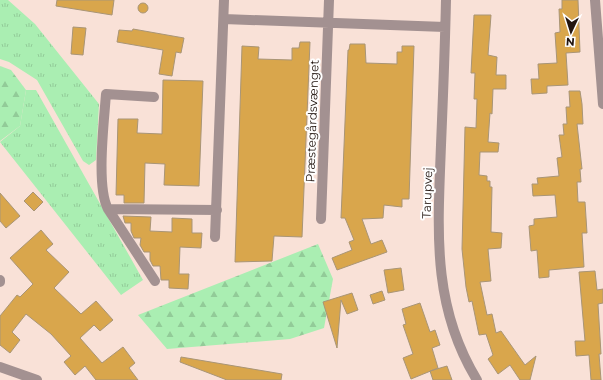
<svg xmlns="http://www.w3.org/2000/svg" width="603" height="380" viewBox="0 0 603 380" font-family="Montserrat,sans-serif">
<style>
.grass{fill:url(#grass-tufts)}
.forest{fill:url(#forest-firs)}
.building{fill:#d9a64c;stroke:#a99576}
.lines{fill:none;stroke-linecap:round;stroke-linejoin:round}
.minor{stroke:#a39191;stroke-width:10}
.labels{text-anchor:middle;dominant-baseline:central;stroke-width:4;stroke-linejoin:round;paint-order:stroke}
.street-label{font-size:12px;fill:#22150f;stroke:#fff}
</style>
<defs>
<pattern id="grass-tufts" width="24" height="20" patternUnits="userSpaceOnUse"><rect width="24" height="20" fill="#aaeeb2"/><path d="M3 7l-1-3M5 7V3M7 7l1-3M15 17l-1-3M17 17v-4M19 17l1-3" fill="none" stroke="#92cb98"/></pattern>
<pattern id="forest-firs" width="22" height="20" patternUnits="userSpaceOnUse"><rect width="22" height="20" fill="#aaeeb2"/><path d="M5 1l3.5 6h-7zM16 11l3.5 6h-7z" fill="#92cb98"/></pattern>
</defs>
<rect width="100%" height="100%" fill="#f9e1d7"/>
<path class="grass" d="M0,0H8L35,24L99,104L96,160L89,165L83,161L37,80L9,62L0,59Z
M26,90H36L143,280L121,295L0,142L20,126Z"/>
<path class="forest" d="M0,66L11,70L26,90L20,126L0,141Z
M318,244L333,279L324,328L290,339L167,349L138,315Z"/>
<path class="building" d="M57,0H114L112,15L56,6Z
M562,0H578L580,52L566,53L568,85L547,86V93L532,94L531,79H539L538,64L557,63L555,33L560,32L559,9H562Z
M138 8a5 5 0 1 1 10 0a5 5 0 1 1-10 0Z
M474,15H491L488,55L497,57L496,75H506V89H493L492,114L490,113L488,142L499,143L498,152H480L479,175L487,176V181H490V187H492L491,232L502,233L501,248L488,249L491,281L480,282L487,315L492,314L496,333L501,331L525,365L536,356L530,380H520L510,365L498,374L488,359L493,355L486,334L479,335L472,301L469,302L466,287L462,249L465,127L476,128L477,99H474L475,73H471Z
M73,27L86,28L83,55L71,54Z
M133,29L184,38L181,53L176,52L172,76L159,74L163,50L117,42L119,30L132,31Z
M300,42H310L302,237L274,236L272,261L235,262L242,46L259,47L258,59L292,60V48H299Z
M350,44H365L366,63L397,64V52H402V46H414L409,199H402V207L384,205L383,218L362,219L371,244L382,240L387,252L337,270L332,258L352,250L349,242L354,240L345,218H341L348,50H349Z
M163,80L203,81L199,186L164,185L165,164L145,163L144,203H124V195H116L118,119H138L137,133L162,134Z
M569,91H580L582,104L583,124H577L582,169H580L581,182H577L578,202H585L587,233H582L584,267L549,270V277L539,278L537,250L531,251L529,226L534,225V219L557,217L555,195L533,196L532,184H538L537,178L559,176L557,158L562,157L559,135H564L563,124H567L566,107H570Z
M33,192L43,202L34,211L24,201Z
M0,193L20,216L6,228L0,221Z
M123,216L151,217L150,231L172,232V218L192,219V233H202L201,248L180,247L179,274H189L188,289L169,288V280H161L160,266H153L150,260V252H144L140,245L141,238H134L131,231V223H125Z
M41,230L53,244L46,250L69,272L54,288L81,314L96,301L113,320L100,331L94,325L80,338L102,363L123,347L135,363L129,368L138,380H96L85,366L75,375L64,362L71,356L51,334L26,314L12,332L20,340L10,353L0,345V316L17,295L20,297L33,284L10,258Z
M401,268L404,290L388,293L384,270Z
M595,271L597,290L603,289V303L598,304L601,354H599L601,380H591L589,355L576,356L575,341H585L579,272Z
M382,291L385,300L373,304L370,295Z
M352,293L358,310L347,314L341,300L337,348L323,302Z
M420,303L430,332L435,330L440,345L432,348L438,368L411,379L403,358L413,354L403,325L406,324L402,309Z
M181,357L282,374L281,380H227L180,362Z
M447,366L452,380H433L430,371Z"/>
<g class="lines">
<path class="minor" d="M446,0C445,48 443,97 441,145C438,229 431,305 477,380
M595,0L603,104
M224,19L445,27
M154,97L106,94C104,122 96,187 108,209L155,281
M108,209L217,210
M321,219L329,0
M215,237L224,0
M0,280V282
M0,367L37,380"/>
</g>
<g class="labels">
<g class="street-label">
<text transform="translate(312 121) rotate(-88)">Præstegårdsvænget</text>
<text transform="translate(427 193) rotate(-88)">Tarupvej</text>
</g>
</g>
<g transform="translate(571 32) rotate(184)" stroke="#ffffff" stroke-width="3" paint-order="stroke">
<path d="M0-3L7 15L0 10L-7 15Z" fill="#22150f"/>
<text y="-6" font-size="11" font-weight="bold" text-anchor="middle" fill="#22150f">N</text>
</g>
</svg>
